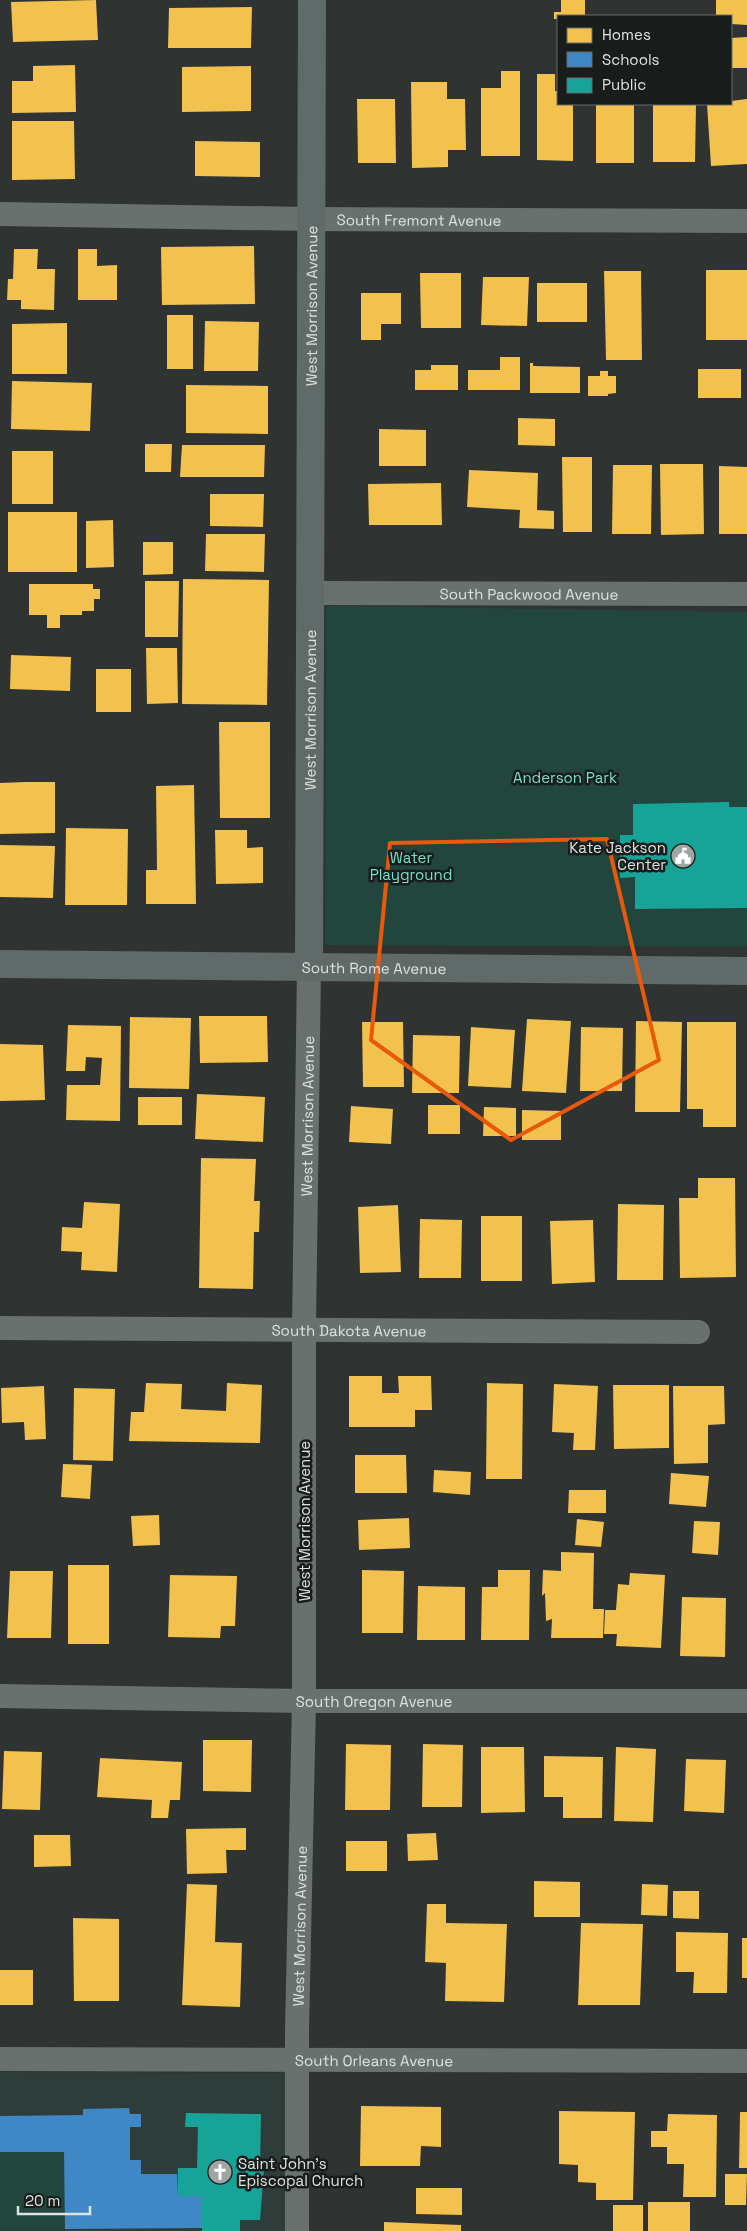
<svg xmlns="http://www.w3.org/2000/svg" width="747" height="2231" viewBox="0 0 747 2231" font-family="'Space Grotesk',sans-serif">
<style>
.built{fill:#2e3d39}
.green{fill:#22463e}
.homes{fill:#f2c14e}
.schools{fill:#3f88c5}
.public{fill:#17a398}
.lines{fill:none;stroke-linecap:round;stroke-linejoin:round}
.street{stroke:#68716e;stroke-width:24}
.secondary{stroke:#606a68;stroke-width:28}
.marked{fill:none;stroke:#e8590c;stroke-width:4;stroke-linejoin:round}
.labels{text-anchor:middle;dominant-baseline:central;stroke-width:5;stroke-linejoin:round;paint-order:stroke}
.street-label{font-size:15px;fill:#dde3e1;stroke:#181c1b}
.park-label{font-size:15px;fill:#72e3cb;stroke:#181c1b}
.poi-label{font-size:15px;fill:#dde3e1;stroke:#181c1b;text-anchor:end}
</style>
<rect width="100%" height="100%" fill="#2f3332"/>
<path class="built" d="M0,2072L286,2073L287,2231H0Z"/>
<path class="green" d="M326,606L747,612V947L325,945Z
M0,2152H64L65,2229H0Z"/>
<path class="homes" d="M96,0L98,40L13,42L11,2Z
M561,0H585V16H558V19H554V12H561Z
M716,0H747V25L731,24V16H716Z
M252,7L251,48H168L169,8Z
M747,37V68H731V38Z
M75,65L76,112L12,113V81H33V66Z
M251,66V111L182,112V67Z
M501,71H520V156H481V88H501Z
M537,74H555V91H558V104H573V161L537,160Z
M411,82H447V99H465L466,150H448V167L412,168Z
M357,99H395L396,163H358Z
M747,99V164L711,166L707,104H731V101Z
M596,104H634V163H596Z
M653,104H696L695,162H653Z
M12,121H74L75,179L12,180Z
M195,141L260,142V177L195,176Z
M254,246L255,304L162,305L161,247Z
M14,249H38L37,269H55L54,310L21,309V300H7L8,279H13Z
M78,249H97V266L117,265V300H78Z
M706,270H747V340H706Z
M604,271H641L642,360H606Z
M420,273H461V328H421Z
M483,277H529L527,326L481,325Z
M537,283H587V322H537Z
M361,293H401V324H381V340H361Z
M167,315H193V369H167Z
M205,321L259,322L258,371H204Z
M67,323V374H12V324Z
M500,357H520V390H468V370H500Z
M530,363H533V366L580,367V393H530Z
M431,365H458V390H415V370H431Z
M698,369H741V398H698Z
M600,371H608V376H616V393L608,394V396H588V376H600Z
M12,381L92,383L90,431L11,429Z
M186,385L268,386V434L186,433Z
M518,418L555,419V446L518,445Z
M379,429L426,430V466H379Z
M145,444H172L171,472H145Z
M182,445H265L264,477H180Z
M12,451H53V504H12Z
M562,457H592V532H563Z
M660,464H703L704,534L661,535Z
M613,465H652L651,534H612Z
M719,466L747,467V534H719Z
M469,470L538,473L537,510L554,511V529L519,528L520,510L467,507Z
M441,483L442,525H369L368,484Z
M210,494H264L263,527L210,526Z
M8,512H77V572H8Z
M113,520L114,567L86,568V521Z
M206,534H265L264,572L205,571Z
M143,542H173V574L143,575Z
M183,579L269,580L267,705L182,704Z
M145,581H179L178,637H145Z
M29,584H93V589H100V599H94V611H82V615H60V628H47V615H29Z
M146,648H177L178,703L147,704Z
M11,655L71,657L70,691L10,689Z
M96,669H131V712H96Z
M219,722H270V818H220Z
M25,782H55V833L0,834V783Z
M194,785L196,904H146V870H157L156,786Z
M66,828L128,829L127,905H65Z
M215,830H247V848L263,847V883L216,884Z
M0,845L55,846L53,898L0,897Z
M199,1016H267L268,1062L200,1063Z
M130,1017L191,1018L189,1089L129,1088Z
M527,1019L571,1021L566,1093L522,1091Z
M636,1021L682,1022L680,1112H635Z
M362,1022H403L404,1087H363Z
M687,1022H736V1127H703V1109H687Z
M68,1025L121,1026L120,1121L66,1120L67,1085H100L102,1058L86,1057L85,1071H66Z
M471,1027L515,1030L511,1088L468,1086Z
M581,1027L623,1028L622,1091H580Z
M413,1035L460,1036L459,1093H412Z
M0,1044L43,1045L45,1100L0,1101Z
M197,1094L265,1097L263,1142L195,1139Z
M138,1097H182V1125H138Z
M428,1105H460V1134H428Z
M351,1106L393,1109L391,1144L349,1142Z
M484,1107L516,1108V1136H483Z
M522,1110L561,1111V1140H522Z
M201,1158L256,1159L254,1201H260L259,1232H254L253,1289L199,1288Z
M698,1178H735L736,1277L680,1278L679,1198H698Z
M84,1202L120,1204L117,1272L81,1270L82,1252L61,1251L62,1227L82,1228Z
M618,1204L664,1205L663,1280H617Z
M398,1205L401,1272L360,1273L358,1207Z
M481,1216H522V1281H481Z
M420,1219L462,1220L461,1278H419Z
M593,1220L595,1282L552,1284L550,1221Z
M349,1376H382V1393H399L398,1376H431L432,1410H415V1427H349Z
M146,1383L182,1384L181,1409L226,1411L227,1383L262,1385L260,1443L129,1441L131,1412H144Z
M487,1383L523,1384L522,1479H486Z
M554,1384L598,1386L595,1450H573L574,1433L552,1432Z
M613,1385H669V1448L614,1449Z
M44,1386L46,1439L25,1440L24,1422L2,1423L1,1388Z
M673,1386H724L725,1424L708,1425V1463L674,1464Z
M74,1388L115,1389L113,1461L73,1460Z
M355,1455H406L407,1493H355Z
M63,1464L92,1465L90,1499L61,1497Z
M434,1470L471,1472L470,1495L433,1492Z
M671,1473L709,1476L706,1507L669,1504Z
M569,1490H606V1513H568Z
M159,1515L160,1545L133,1546L131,1516Z
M409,1518L410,1548L359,1550L358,1520Z
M577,1519L604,1522L601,1547L575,1545Z
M694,1521L720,1522L718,1555L692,1553Z
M561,1552L594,1553L593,1609H604L603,1638H551L552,1619L546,1621L545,1593L542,1596L543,1570L561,1571Z
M68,1565H109V1644H68Z
M362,1570L404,1571L403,1633H362Z
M498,1570H530L529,1640H481L482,1587H498Z
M10,1571H53L51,1638H7Z
M630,1573L665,1575L661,1648L616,1646L617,1634H604L605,1610H616L618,1584L629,1585Z
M170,1575L237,1576L235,1626H221L220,1638L168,1637Z
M418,1586L465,1587V1640H417Z
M682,1597L726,1598L725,1657L680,1656Z
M203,1740H252L251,1792L203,1791Z
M346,1744L391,1745L390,1810H345Z
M423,1744L463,1745L462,1807H422Z
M481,1747H524L525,1812L481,1813Z
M616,1747L656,1749L653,1822L614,1821Z
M4,1751L42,1752L40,1810L2,1809Z
M544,1756L603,1757L602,1818H563V1797H544Z
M100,1758L182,1762L180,1800H170L168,1818H151L152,1800L97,1797Z
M686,1759L726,1760L724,1813L684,1811Z
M246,1828V1850H226L227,1873L187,1874L186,1829Z
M436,1833L438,1860L408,1861L407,1834Z
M34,1835H70L71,1866L34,1867Z
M346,1841H387V1871H346Z
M534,1881L580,1882V1917H534Z
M187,1884L217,1885L215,1942L242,1943L240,2007L182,2005Z
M642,1884L668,1885L667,1916L641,1915Z
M673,1891H699V1919L673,1918Z
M427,1904H446V1923L507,1924L504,2002L445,2001L446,1963L425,1962Z
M73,1918L119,1919V2001H74Z
M581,1923L643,1924L640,2005H578Z
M676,1932L728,1933L727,1993H693L694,1972H676Z
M742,1938H747V1978H742Z
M0,1970H33V2005H0Z
M361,2106L441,2107V2147L421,2146L420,2166H360Z
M559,2111L635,2112L633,2200H596V2183L578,2182V2165L559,2164Z
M740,2112H747V2168H739Z
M668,2114L717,2115L716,2197H683L684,2164H667V2147H651V2131H667Z
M725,2174H747L746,2205H725Z
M416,2188H462V2215L416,2214Z
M648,2202H690V2231H648Z
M613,2205H643V2231H613Z
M384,2222L461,2225V2231H384Z"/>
<path class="schools" d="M129,2108L130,2114H141V2127H130V2160H141V2174H177V2196H202L203,2228L65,2229L64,2152H0V2116L83,2115V2109Z"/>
<path class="public" d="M729,802V807H747V908L635,909V877L620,878V835H633V804Z
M186,2113L261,2114L260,2169H264L260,2220H240V2231H202V2196H177L178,2168H197L198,2127H185Z"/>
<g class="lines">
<g class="street">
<path id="s1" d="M0,214L309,219L747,221"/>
<path id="s2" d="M311,593L747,594"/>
<path id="s3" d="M0,1328L698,1332"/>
<path id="s4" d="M0,1696L304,1701H747"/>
<path id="s5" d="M0,2059L747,2061"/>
<path id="s6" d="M297,2231V2032L304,1701V1329L309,968"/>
</g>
<g class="secondary">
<path id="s7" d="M0,964L747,971"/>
<path id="s8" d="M309,968L312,0"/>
</g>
</g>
<path class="marked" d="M607,839L659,1060L511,1140L371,1040L390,843Z"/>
<defs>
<symbol id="civic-disc" viewBox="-11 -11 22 22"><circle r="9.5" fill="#a0a5a4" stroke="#181c1b"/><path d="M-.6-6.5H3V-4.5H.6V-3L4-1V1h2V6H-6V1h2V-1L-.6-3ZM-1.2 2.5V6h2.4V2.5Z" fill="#fff"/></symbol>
<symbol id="church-disc" viewBox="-11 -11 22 22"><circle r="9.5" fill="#a0a5a4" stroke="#181c1b"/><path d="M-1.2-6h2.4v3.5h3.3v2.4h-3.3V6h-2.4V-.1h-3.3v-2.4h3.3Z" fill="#fff"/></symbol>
</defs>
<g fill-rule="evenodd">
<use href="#civic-disc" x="669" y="842" width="28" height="28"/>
<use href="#church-disc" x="206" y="2158" width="28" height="28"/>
</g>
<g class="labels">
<g class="street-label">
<text stroke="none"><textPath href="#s1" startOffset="419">South Fremont Avenue</textPath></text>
<text stroke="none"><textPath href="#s8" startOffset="662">West Morrison Avenue</textPath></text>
<text stroke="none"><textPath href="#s2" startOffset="218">South Packwood Avenue</textPath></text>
<text stroke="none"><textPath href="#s8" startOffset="258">West Morrison Avenue</textPath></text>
<text stroke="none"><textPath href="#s7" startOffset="374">South Rome Avenue</textPath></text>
<text stroke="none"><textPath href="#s6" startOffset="1115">West Morrison Avenue</textPath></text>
<text stroke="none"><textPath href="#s3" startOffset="349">South Dakota Avenue</textPath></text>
<text transform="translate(304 1521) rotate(-90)">West Morrison Avenue</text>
<text stroke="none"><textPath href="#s4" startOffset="374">South Oregon Avenue</textPath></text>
<text stroke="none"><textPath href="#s6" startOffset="305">West Morrison Avenue</textPath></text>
<text stroke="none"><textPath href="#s5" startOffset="374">South Orleans Avenue</textPath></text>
</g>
<g class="park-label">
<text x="565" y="777">Anderson Park</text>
<text x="411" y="857">Water<tspan x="411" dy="17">Playground</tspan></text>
</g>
<g class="poi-label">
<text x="666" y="847">Kate Jackson<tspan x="666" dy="17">Center</tspan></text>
<text x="238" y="2163" text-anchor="start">Saint John's<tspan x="238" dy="17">Episcopal Church</tspan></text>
</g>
</g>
<rect x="557" y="15" width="175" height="90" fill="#181c1b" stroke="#676c6a"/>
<rect x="567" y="28" width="25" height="15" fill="#f2c14e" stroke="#676c6a"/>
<text x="602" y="40" font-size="15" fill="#dde3e1">Homes</text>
<rect x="567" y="52" width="25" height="15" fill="#3f88c5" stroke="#676c6a"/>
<text x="602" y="65" font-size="15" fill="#dde3e1">Schools</text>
<rect x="567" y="78" width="25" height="15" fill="#17a398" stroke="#676c6a"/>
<text x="602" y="90" font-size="15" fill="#dde3e1">Public</text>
<path d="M18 2206v8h72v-8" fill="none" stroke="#dde3e1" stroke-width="2.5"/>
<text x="25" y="2206" font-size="15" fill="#dde3e1" stroke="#181c1b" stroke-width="4" paint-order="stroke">20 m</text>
</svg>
